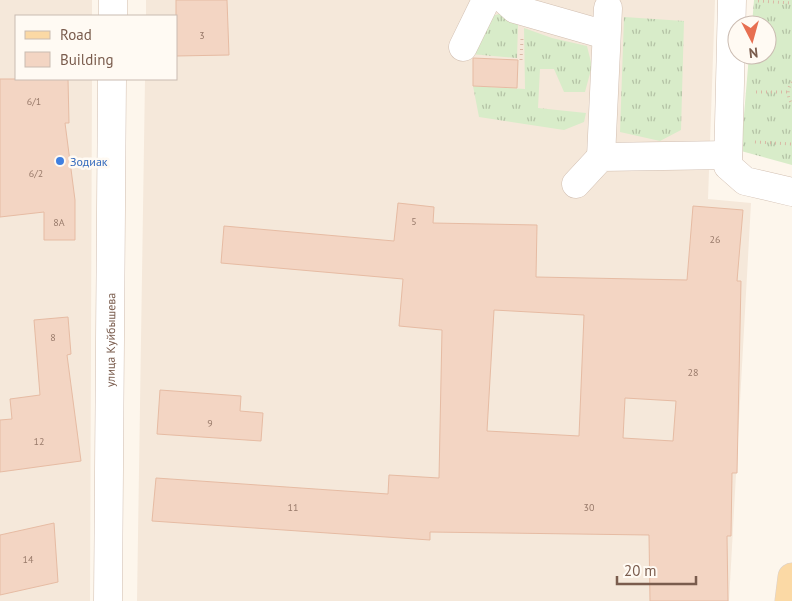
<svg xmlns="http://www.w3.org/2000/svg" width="792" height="601" viewBox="0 0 792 601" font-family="'PT Sans',sans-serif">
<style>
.residential{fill:#f5e8da}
.grass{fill:url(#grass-tufts)}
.building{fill:#f3d5c3;stroke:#e6bba3;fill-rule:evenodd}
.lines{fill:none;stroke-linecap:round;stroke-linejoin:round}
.minor-casing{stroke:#d1beb0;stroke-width:29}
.major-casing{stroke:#dad1cd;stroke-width:29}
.path{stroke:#d9b8a5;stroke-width:3;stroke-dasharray:1 4;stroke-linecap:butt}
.minor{stroke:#fff;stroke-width:28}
.major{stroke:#fbd9a5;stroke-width:28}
.shop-dot{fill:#3f7fe0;stroke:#fffaf3;stroke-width:2}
.labels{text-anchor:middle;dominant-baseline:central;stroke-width:5;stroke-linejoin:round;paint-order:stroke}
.number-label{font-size:10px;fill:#987a6a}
.shop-label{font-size:12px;fill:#366cbe;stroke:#fffaf3;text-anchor:start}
.street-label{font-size:12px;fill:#7a5c4d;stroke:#fffaf3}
</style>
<defs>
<pattern id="grass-tufts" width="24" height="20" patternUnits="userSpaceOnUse" patternTransform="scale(1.25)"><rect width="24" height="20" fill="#d8ecc9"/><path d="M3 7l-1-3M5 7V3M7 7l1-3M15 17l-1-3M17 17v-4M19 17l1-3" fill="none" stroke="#b4c2a5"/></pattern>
</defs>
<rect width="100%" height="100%" fill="#fdf6ec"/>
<path class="residential" d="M0,0H92V16H16V79H92L90,601H0Z
M146,0H715L708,199L751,203L729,601H137L145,79H176V16H146Z"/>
<path class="grass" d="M754,0H792V165L741,151L749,55H767V25H752Z
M502,13L518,25L517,58L471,54L486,18Z
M624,17L684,21L681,130L660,141L620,132Z
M524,28L552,38L587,46L592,66L585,92H564L554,69H540L538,108L586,113L584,122L564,130L479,117L473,86L525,89Z"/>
<path class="building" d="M176,0H227L229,55L176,56Z
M473,58L518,60L517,88L473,86Z
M0,79H68L69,123H65L75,200V240H44V212L0,217Z
M398,203L434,207L433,223L537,225L536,277L687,280L693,206L743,210L737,281H741L737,473H732L731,536H727L728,601H650L649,535L430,532V540L152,521L156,478L388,494L389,475L439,478L442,330L399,326L403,279L221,263L224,226L394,241ZM494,310L584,315L579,436L487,431ZM625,398L676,401L673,441L623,438Z
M68,317L71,354L67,355L81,461L0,472V420L12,419L10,399L40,395L34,320Z
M160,390L241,396L240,411L263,413L261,441L157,434Z
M54,523L58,582L0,595V535Z"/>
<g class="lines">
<defs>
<g id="minor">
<path d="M505,0L515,9L606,35"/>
<path d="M732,0L728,166L745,181L792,192"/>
<path d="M113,16V0"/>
<path d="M463,47L486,0"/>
<path d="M601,157L608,8"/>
<path d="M576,184L601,157L728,155"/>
<path id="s1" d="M108,601L112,79"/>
</g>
<path id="major" d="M789,601L792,577"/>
</defs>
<use href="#minor" class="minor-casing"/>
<use href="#major" class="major-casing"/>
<path class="path" d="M758,1L792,3
M521,60L522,38
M792,82C787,89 787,97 792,104
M756,92H788
M755,142L792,144"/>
<use href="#minor" class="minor"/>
<use href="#major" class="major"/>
</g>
<circle class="shop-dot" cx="60" cy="161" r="5"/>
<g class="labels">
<g class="number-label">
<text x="202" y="35">3</text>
<text x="34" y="101">6/1</text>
<text x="36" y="173">6/2</text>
<text x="414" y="221">5</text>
<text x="59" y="222">8А</text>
<text x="715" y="239">26</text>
<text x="53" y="337">8</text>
<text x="693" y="372">28</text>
<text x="210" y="423">9</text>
<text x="39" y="441">12</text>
<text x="293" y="507">11</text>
<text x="589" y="507">30</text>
<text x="28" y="559">14</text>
</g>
<g class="shop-label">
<text x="70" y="161">Зодиак</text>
</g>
<g class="street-label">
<text stroke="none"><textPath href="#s1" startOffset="261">улица Куйбышева</textPath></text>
</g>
</g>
<rect x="15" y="15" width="162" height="65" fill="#fffaf3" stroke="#cabbb1"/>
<rect x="25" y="31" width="25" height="8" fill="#fbd9a5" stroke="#cabbb1"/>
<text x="60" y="40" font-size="15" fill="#7a5c4d">Road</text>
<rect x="25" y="52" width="25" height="15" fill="#f3d5c3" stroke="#cabbb1"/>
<text x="60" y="65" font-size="15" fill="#7a5c4d">Building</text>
<g transform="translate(752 40) rotate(174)"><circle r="24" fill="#fffaf3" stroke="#cabbb1"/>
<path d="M0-4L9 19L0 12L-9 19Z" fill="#e76f51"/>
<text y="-8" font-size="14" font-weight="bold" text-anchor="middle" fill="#7a5c4d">N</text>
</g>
<path d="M617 576v8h79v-8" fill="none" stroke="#7a5c4d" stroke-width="2.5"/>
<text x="624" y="576" font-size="15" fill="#7a5c4d" stroke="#fffaf3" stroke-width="4" paint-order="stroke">20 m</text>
</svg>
